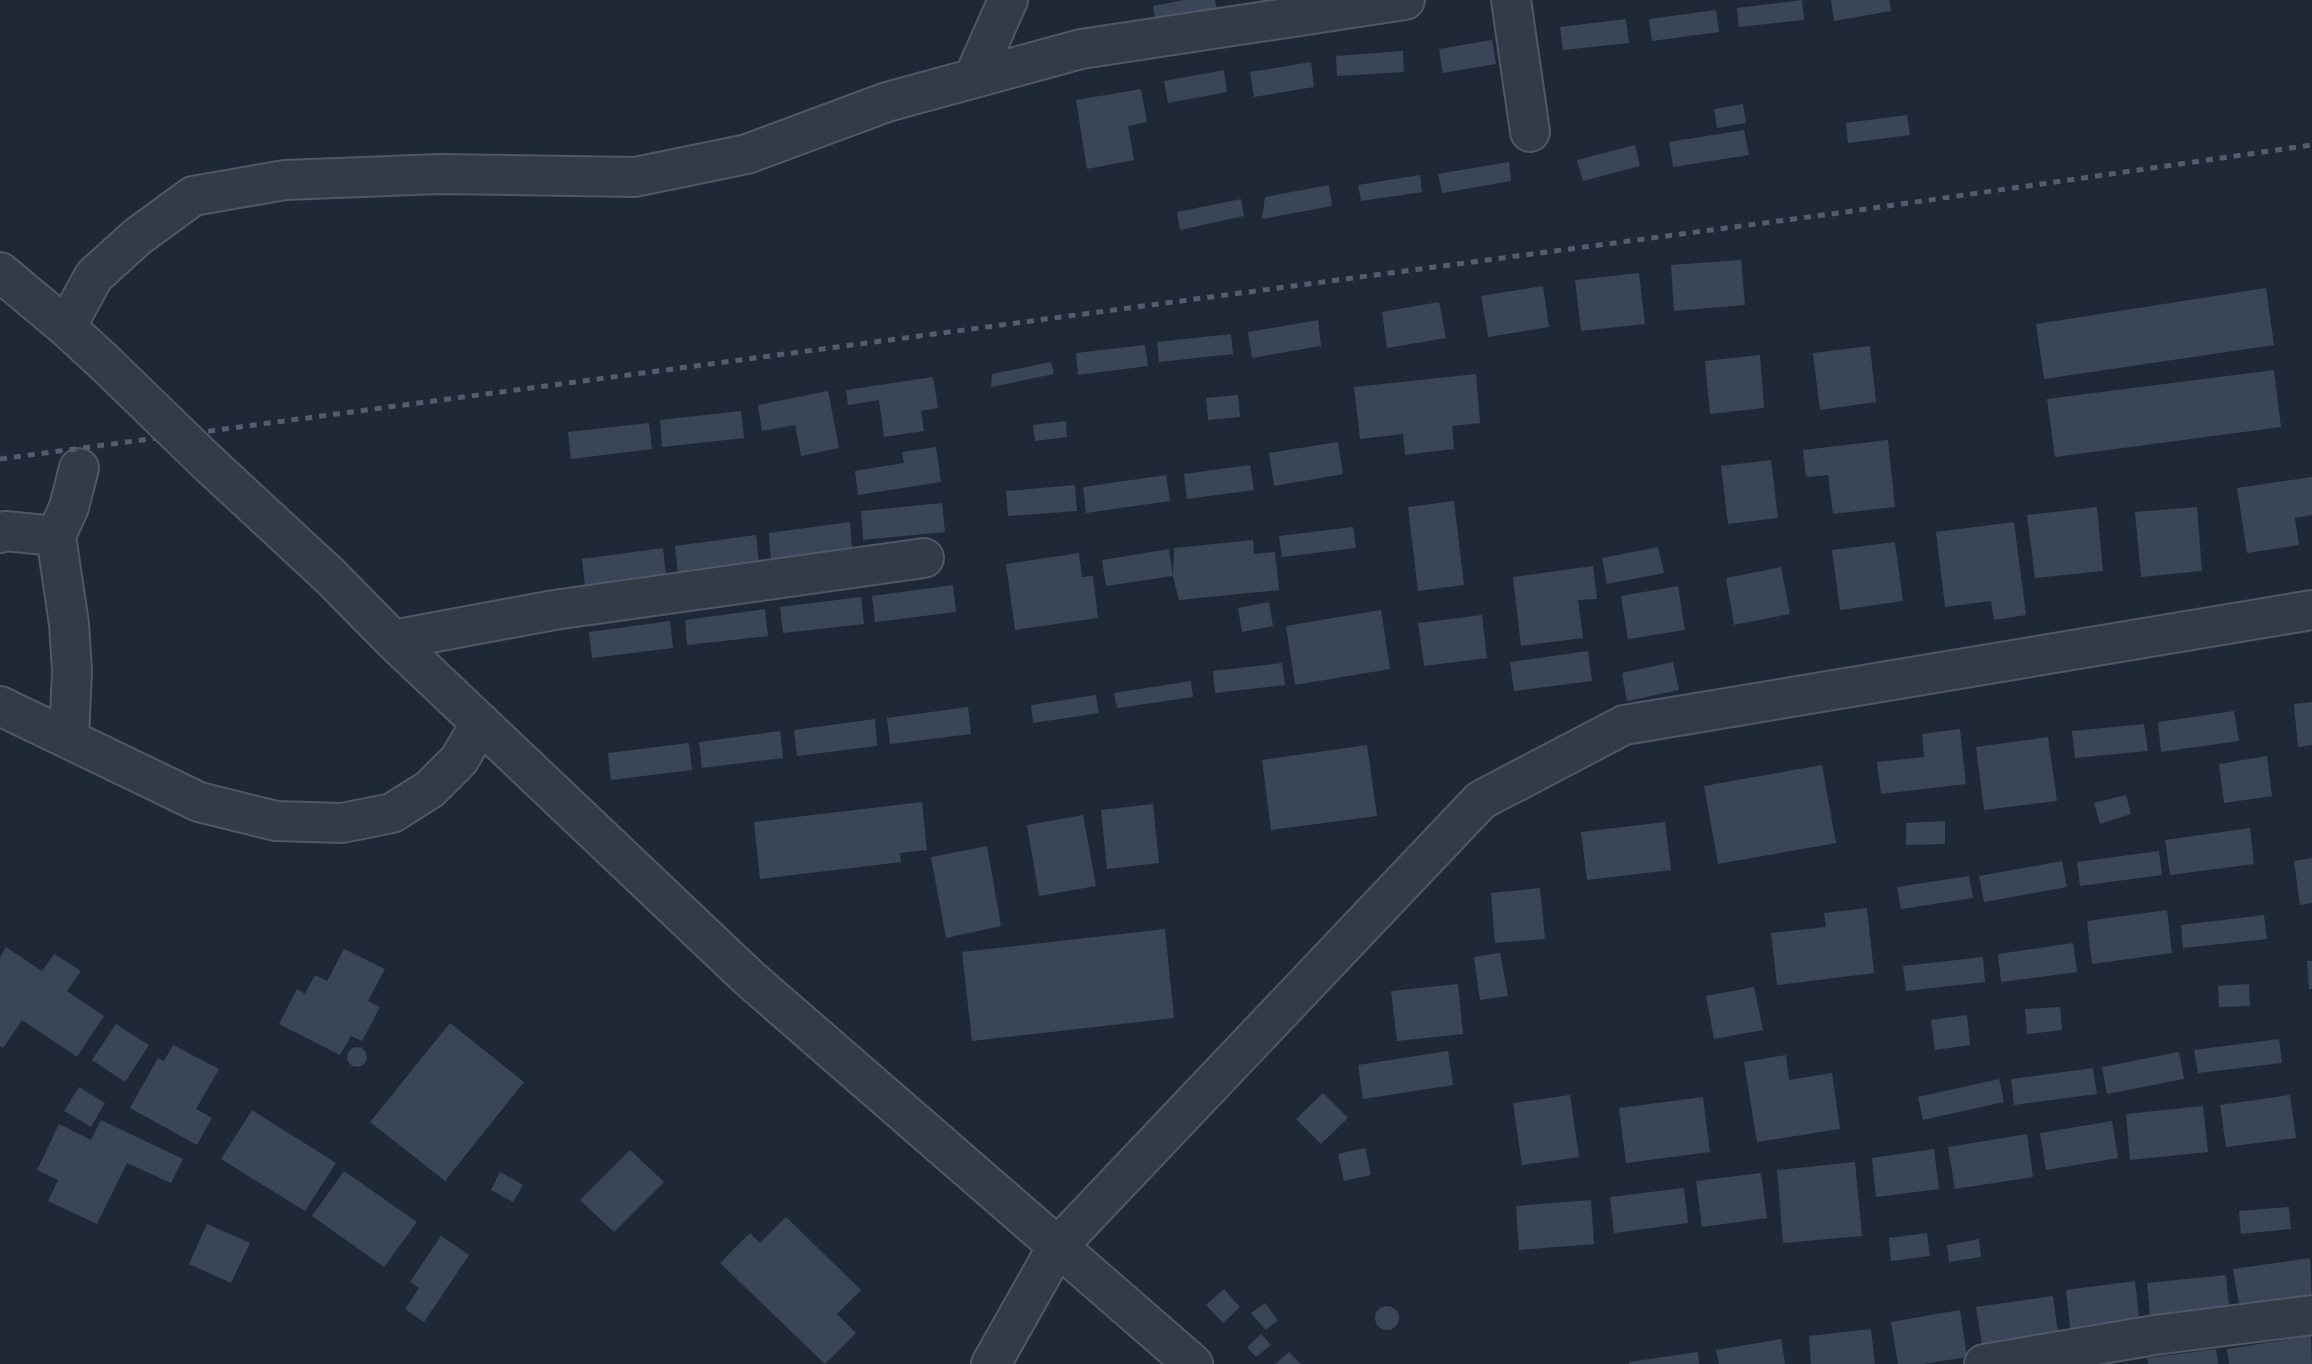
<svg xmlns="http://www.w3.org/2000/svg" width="2312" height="1364" viewBox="0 0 2312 1364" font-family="'DM Sans',sans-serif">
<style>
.building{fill:#3b4558}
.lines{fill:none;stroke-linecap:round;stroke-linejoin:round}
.minor-casing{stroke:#505766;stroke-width:42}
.minor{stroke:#333a48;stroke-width:38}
.rail{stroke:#545d6f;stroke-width:5;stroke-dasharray:7 7;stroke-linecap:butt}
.minor-bridge-casing{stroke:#505766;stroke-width:42;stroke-linecap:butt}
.minor-bridge{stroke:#333a48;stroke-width:38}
</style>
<rect width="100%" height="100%" fill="#1f2837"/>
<path class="building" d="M1184,0H1215L1219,18L1157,29L1153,6Z
M1802,0L1804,20L1739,27L1737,8Z
M1831,0H1889L1891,11L1834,21Z
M1716,10L1719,32L1652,41L1649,19Z
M1626,19L1629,43L1563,50L1560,27Z
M1492,40L1496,64L1443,73L1439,49Z
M1403,51L1404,72L1337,76L1336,56Z
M1311,62L1314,87L1254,97L1250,72Z
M1224,70L1227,92L1168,103L1164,81Z
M1141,89L1147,122L1128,126L1134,160L1087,169L1076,100Z
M1743,104L1746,123L1717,128L1714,109Z
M1907,115L1910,135L1848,143L1846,123Z
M1744,130L1749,155L1673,167L1669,142Z
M1635,145L1640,166L1583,181L1577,160Z
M1509,162L1511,181L1442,193L1438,174Z
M1420,175L1422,192L1361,201L1358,185Z
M1329,185L1332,206L1262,219L1265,197Z
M1241,199L1244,216L1180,230L1177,212Z
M1741,260L1745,305L1674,311L1671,265Z
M1639,273L1645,324L1581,331L1575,280Z
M1543,286L1549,327L1488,337L1481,296Z
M2266,288L2274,345L2044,379L2036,324Z
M1439,302L1446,338L1387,348L1382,312Z
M1318,320L1321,346L1252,358L1248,332Z
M1231,334L1233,354L1159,362L1157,342Z
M1145,345L1148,366L1078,375L1076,353Z
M1870,346L1876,402L1820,410L1813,353Z
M1760,355L1764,408L1710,414L1705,361Z
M1051,362L1054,374L991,387L992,374Z
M2274,370L2281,427L2055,457L2047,399Z
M1476,374L1480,423L1452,426L1454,449L1405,455L1403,434L1360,439L1354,387Z
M933,377L938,408L921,411L924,431L884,437L879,400L848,405L846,390Z
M828,391L839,448L801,456L795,425L762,431L758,405Z
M1238,395L1240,417L1208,420L1206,398Z
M741,411L744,438L662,447L660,420Z
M1066,421L1067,437L1035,441L1033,425Z
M649,423L652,449L571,459L568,432Z
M1888,440L1895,507L1833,514L1828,475L1806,477L1803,450Z
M1338,442L1343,474L1274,486L1269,453Z
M936,447L941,482L858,495L855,471L904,463L902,452Z
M1771,460L1778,518L1728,524L1721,466Z
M1250,465L1254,490L1187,499L1184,474Z
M1166,475L1170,501L1086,513L1083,487Z
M2312,477V515L2295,518L2299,545L2247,553L2237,488Z
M1075,485L1077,511L1008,516L1006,491Z
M1454,501L1464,585L1418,591L1408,507Z
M942,503L945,532L863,540L861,511Z
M2097,507L2103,571L2035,578L2027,515Z
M2197,507L2202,571L2141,577L2135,512Z
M850,522L852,549L771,560L769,533Z
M2014,522L2026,615L1994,620L1991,601L1945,607L1936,532Z
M1353,527L1356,548L1282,557L1279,536Z
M756,535L759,562L678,573L675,546Z
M1253,540L1254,554L1275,552L1279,590L1179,600L1173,576L1174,548Z
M1895,542L1903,601L1840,610L1832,550Z
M1658,547L1664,573L1607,584L1602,558Z
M663,548L666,574L585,586L582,559Z
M1169,549L1173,576L1106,586L1102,560Z
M1079,553L1082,577L1093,576L1098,618L1015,630L1006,564Z
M1593,566L1597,599L1578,600L1583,638L1521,646L1513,577Z
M1781,567L1790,614L1734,625L1726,578Z
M953,585L956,612L875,622L872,596Z
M1678,586L1685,630L1628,639L1621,596Z
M861,597L864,624L783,633L780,607Z
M1269,602L1273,626L1242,632L1238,608Z
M765,609L768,636L687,645L685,620Z
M1381,610L1390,669L1295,685L1286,626Z
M1482,615L1487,658L1424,666L1418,623Z
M670,621L673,648L592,658L589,632Z
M1588,651L1592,681L1514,691L1510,662Z
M1673,662L1679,690L1627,701L1622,673Z
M1282,663L1285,685L1215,693L1213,671Z
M1191,681L1193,697L1117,708L1114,693Z
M1096,695L1099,713L1033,723L1031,705Z
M2312,702V745L2298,747L2294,704Z
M968,707L971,734L890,744L887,718Z
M2234,711L2239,741L2161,752L2158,722Z
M875,719L877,746L797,756L794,730Z
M2144,724L2148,751L2075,758L2072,731Z
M1960,729L1966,784L1881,794L1877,762L1924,757L1922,734Z
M780,731L783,758L702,768L699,742Z
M2048,737L2057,801L1984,810L1976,747Z
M689,743L692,770L611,780L608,753Z
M1367,745L1377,816L1271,830L1262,760Z
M2267,756L2272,796L2224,803L2219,764Z
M1822,765L1836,843L1718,864L1704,786Z
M2126,795L2131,814L2100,824L2094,803Z
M922,802L927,850L900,853L901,862L760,879L754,822Z
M1153,804L1159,863L1107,869L1101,810Z
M1083,815L1096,886L1039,896L1027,825Z
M1945,821V844L1906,845V823Z
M1665,822L1671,870L1587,880L1581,832Z
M2250,828L2254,864L2170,875L2165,840Z
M987,846L1001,926L946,938L931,857Z
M2159,851L2162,875L2080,886L2077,862Z
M2312,858V903L2300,905L2294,861Z
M2062,861L2067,887L1984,902L1979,876Z
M1969,876L1973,898L1901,909L1897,887Z
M1540,888L1545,939L1495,943L1491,893Z
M1867,908L1874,973L1777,985L1771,933L1826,927L1824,913Z
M2167,910L2172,953L2092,964L2087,921Z
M2264,915L2267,939L2183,948L2181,925Z
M1165,929L1174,1018L972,1041L962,952Z
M2073,943L2077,972L2001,982L1998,954Z
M6,947L42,971L54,954L81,971L67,991L104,1016L77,1057L22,1020L3,1048L0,1046V957Z
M344,949L385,969L368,1001L380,1007L362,1041L351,1036L340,1055L279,1024L297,989L305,994L315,975L327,981Z
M1500,953L1508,996L1480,1000L1474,957Z
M1983,957L1985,982L1906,991L1903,966Z
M2307,961H2312V989H2309Z
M1458,984L1463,1034L1397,1041L1391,991Z
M2249,984L2250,1006L2219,1007L2218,986Z
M1754,987L1763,1030L1714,1039L1706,996Z
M2060,1007L2062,1030L2027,1034L2025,1009Z
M1967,1015L1970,1045L1935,1050L1931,1020Z
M450,1023L524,1082L445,1181L370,1122Z
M116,1024L149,1045L125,1082L92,1060Z
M2279,1039L2282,1063L2198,1073L2194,1050Z
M173,1045L219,1069L196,1109L212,1118L197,1145L130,1108L158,1058L164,1061Z
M347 1057a10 10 0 1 1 20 0a10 10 0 1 1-20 0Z
M1448,1051L1453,1085L1363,1099L1358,1065Z
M2179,1052L2184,1079L2107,1094L2102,1067Z
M1786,1055L1789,1080L1832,1073L1840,1129L1757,1142L1744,1062Z
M2093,1068L2097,1094L2014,1105L2011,1079Z
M1999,1079L2004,1102L1923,1120L1918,1097Z
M79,1087L105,1103L91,1127L64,1111Z
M1323,1093L1348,1118L1321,1144L1296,1119Z
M1570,1095L1579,1157L1522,1165L1513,1103Z
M2290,1095L2296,1138L2226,1147L2220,1105Z
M1703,1097L1710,1152L1626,1163L1619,1108Z
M2203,1106L2208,1152L2130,1160L2126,1114Z
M252,1110L336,1163L305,1211L221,1159Z
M101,1120L183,1159L171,1183L127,1163L97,1224L48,1201L58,1180L37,1170L59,1124L91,1140Z
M2112,1121L2118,1158L2046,1170L2040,1133Z
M2027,1134L2033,1177L1955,1189L1948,1147Z
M1365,1148L1371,1175L1344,1181L1338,1154Z
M1934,1149L1939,1189L1876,1197L1872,1158Z
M630,1150L664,1182L614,1232L580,1200Z
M1855,1162L1862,1236L1783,1243L1777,1170Z
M344,1171L417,1222L384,1267L312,1216Z
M500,1172L523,1185L513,1202L491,1190Z
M1761,1173L1767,1218L1702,1227L1696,1181Z
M1684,1188L1688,1223L1614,1233L1610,1197Z
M1591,1200L1594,1244L1519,1250L1516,1206Z
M2289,1207L2291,1229L2241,1234L2239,1211Z
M786,1217L861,1290L837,1314L856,1333L825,1364L720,1263L750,1233L760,1243Z
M207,1224L250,1243L231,1283L189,1264Z
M1927,1233L1930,1256L1891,1261L1889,1238Z
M441,1236L469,1255L424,1322L405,1309L419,1288L410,1282Z
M1979,1239L1981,1257L1949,1262L1947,1245Z
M2310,1258L2312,1305L2241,1316L2233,1269Z
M2226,1275L2230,1318L2151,1327L2147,1283Z
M2135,1281L2140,1326L2071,1335L2066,1290Z
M1224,1289L1240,1307L1223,1323L1206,1305Z
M2053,1296L2059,1340L1983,1351L1976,1307Z
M1265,1303L1278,1320L1266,1330L1251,1313Z
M1375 1318a12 12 0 1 1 24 0a12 12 0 1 1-24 0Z
M1960,1310L1967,1357L1923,1364H1898L1891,1322Z
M1871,1329L1875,1364H1811L1809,1336Z
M1261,1334L1271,1345L1256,1357L1247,1347Z
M2311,1336L2312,1364H2229L2227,1349Z
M1781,1339L1785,1364H1719L1716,1350Z
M2216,1349L2218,1364H2148L2147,1358Z
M1289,1352L1301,1364H1275Z
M1698,1352L1699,1364H1629V1362Z"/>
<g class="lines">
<defs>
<path id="minor" d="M1511,0L1530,132
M974,77L1008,0
M0,272L66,327L105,363
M66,327L94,276L137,237L193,196L285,180L440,174L635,177L747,154L887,102L1081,49L1405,0
M207,462L329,575L393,640L749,978L1193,1364
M0,533L5,531L56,536
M393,640L554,610L924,558
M0,706L199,802L276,821L342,823L392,813L430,789L459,760L481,723
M69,738L72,671L69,624L56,536L69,507L79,468
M991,1364L1057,1247L1481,800L1624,725L2312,610
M1984,1364L2155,1335L2312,1315"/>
</defs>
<use href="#minor" class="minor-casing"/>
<use href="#minor" class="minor"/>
<path class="rail" d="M0,459L1846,212L2312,145"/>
<defs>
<path id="minor-bridge" d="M105,363L207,462"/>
</defs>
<use href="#minor-bridge" class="minor-bridge-casing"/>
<use href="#minor-bridge" class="minor-bridge"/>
</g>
</svg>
